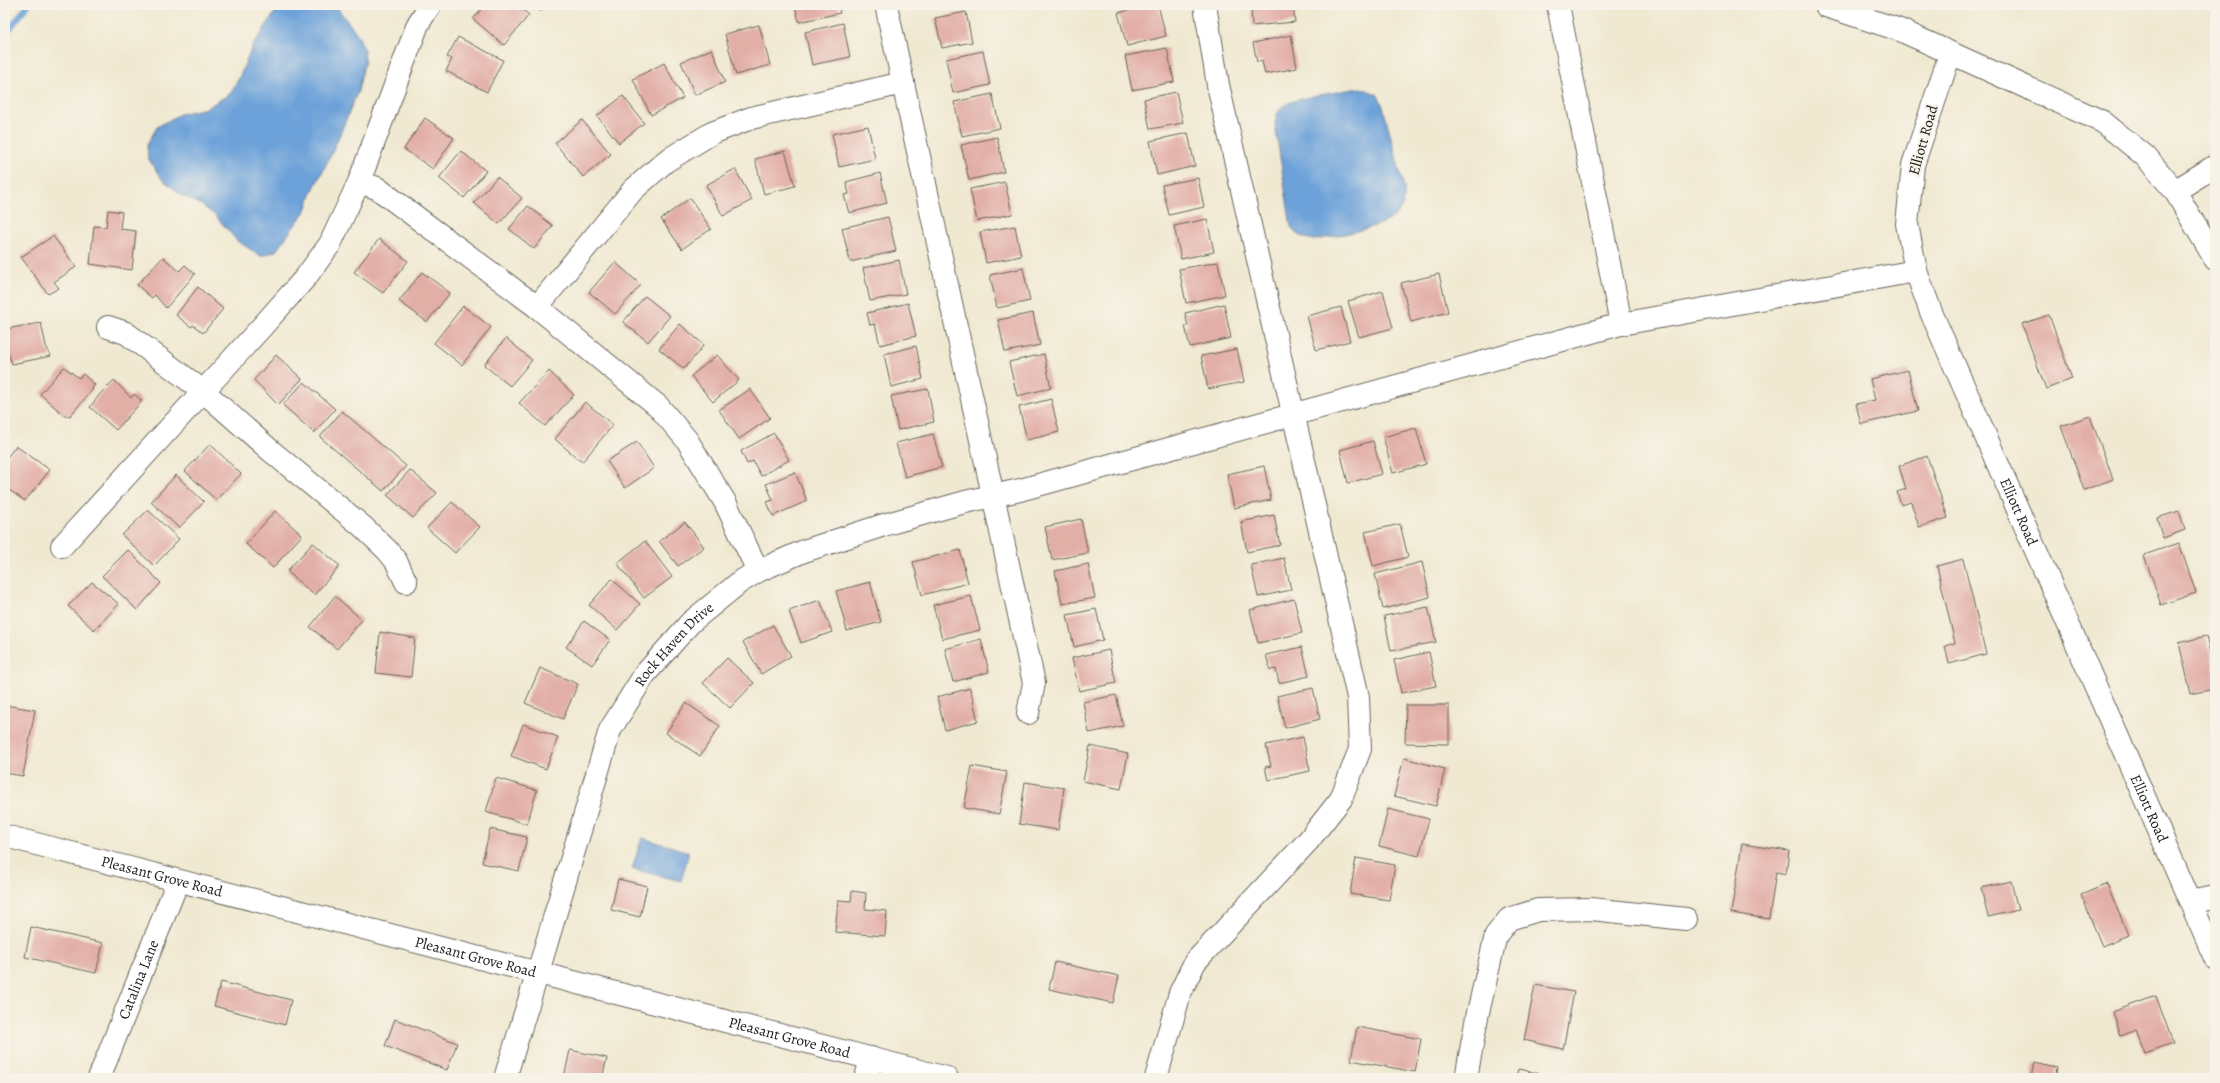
<svg xmlns="http://www.w3.org/2000/svg" width="2220" height="1083" viewBox="0 0 2220 1083" font-family="Alegreya,serif">
<style>
.water{fill:#6ca1d9;stroke:#445e7a}
.lines{fill:none;stroke-linecap:round;stroke-linejoin:round}
.stream{stroke:#6ca1d9;stroke-width:6}
.building{fill:#e2afa7}
.minor-casing{stroke:#66645c;stroke-width:24}
.minor{stroke:#fff;stroke-width:22}
.labels{text-anchor:middle;dominant-baseline:central;stroke-width:4;stroke-linejoin:round;paint-order:stroke}
.street-label{font-size:15px;fill:#1c1c1c;stroke:#f7f3e8}
</style>
<rect width="100%" height="100%" fill="#f7f3e8"/>
<filter id="ink" filterUnits="userSpaceOnUse"><feTurbulence type="fractalNoise" baseFrequency=".025" numOctaves="2"/><feDisplacementMap in="SourceGraphic" scale="8" xChannelSelector="R" yChannelSelector="G"/><feConvolveMatrix kernelMatrix="1 2 1 2 8 2 1 2 1" color-interpolation-filters="sRGB"/></filter>
<filter id="wash" filterUnits="userSpaceOnUse"><feTurbulence type="fractalNoise" baseFrequency=".012" numOctaves="4" result="noise"/><feDisplacementMap in="SourceGraphic" scale="16" xChannelSelector="R" yChannelSelector="G"/><feGaussianBlur stdDeviation="0.9" result="paint"/><feColorMatrix in="noise" values="0 0 0 0 0 0 0 0 0 0 0 0 0 0 0 0 0 1.4 0 .05"/><feComposite in="paint" operator="in"/></filter>
<g filter="url(#wash)">
<rect width="100%" height="100%" fill="#f0e9d2"/>
<path class="water" d="M280,5H335L358,35L364,50L365,60L358,91L332,153L312,192L306,210L276,251L261,256L237,241L215,215L200,204L181,195L161,178L148,158L147,145L157,127L180,114L206,108L230,94L239,78L252,47Z
M1361,88L1377,94L1382,103L1404,187C1405,198 1404,208 1395,216C1381,228 1335,236 1315,240C1305,239 1297,235 1291,227L1275,125C1276,118 1277,111 1283,106C1293,98 1347,90 1361,88Z
M642,838L689,852L681,881L632,869Z"/>
<g class="lines">
<path class="stream" d="M5,35L28,5"/>
</g>
<g id="blocks">
<path class="building" d="M485,5H517L529,15L504,45L473,19Z
M535,5H549L540,11Z
M795,5H838L840,13L799,22Z
M1149,5H1158L1166,36L1127,46L1118,13Z
M1251,5H1293L1295,22L1252,26Z
M966,12L972,42L942,48L935,18Z
M843,23L850,57L812,65L805,32Z
M759,25L770,65L736,75L725,34Z
M1291,35L1297,68L1265,74L1262,61L1257,62L1253,43Z
M458,37L503,60L487,92L446,71L452,59L447,57Z
M1167,48L1174,82L1132,90L1125,56Z
M712,49L725,82L695,95L681,62Z
M983,51L990,85L953,93L946,59Z
M664,63L683,98L651,115L633,79Z
M1176,92L1183,123L1150,129L1144,99Z
M992,94L1000,128L962,136L954,102Z
M623,96L644,123L619,143L597,116Z
M425,118L454,138L433,169L404,149Z
M582,120L611,154L583,177L555,143Z
M868,126L875,159L839,167L832,134Z
M1188,133L1195,166L1157,175L1150,141Z
M997,137L1004,172L969,180L961,145Z
M461,151L486,171L464,198L439,178Z
M785,151L795,186L764,194L755,159Z
M735,169L752,200L723,216L706,185Z
M880,173L887,203L849,213L844,195L849,194L846,182Z
M497,177L522,198L499,224L474,203Z
M1198,178L1204,207L1169,215L1162,185Z
M1005,182L1012,214L977,221L970,189Z
M690,198L711,229L682,249L661,219Z
M528,206L553,226L534,249L509,229Z
M108,210L122,212L120,229L136,231L132,270L90,264L94,226L106,227Z
M888,217L896,251L850,262L842,228Z
M1207,219L1214,252L1181,259L1174,226Z
M1015,226L1021,256L986,263L980,232Z
M53,236L76,267L54,282L59,288L48,294L21,257Z
M379,239L408,261L383,293L354,272Z
M163,257L179,271L185,265L195,274L166,308L155,295L152,298L137,285Z
M899,260L906,294L870,301L863,268Z
M615,262L641,285L615,314L589,292Z
M1218,262L1225,295L1186,303L1179,269Z
M1023,268L1030,301L997,308L990,275Z
M422,272L450,293L427,322L399,301Z
M1439,274L1448,312L1411,322L1401,283Z
M198,287L223,309L203,333L193,325L191,327L176,315Z
M1383,291L1393,328L1359,337L1348,301Z
M645,296L670,316L648,342L623,322Z
M908,303L916,336L880,345L875,324L870,325L867,313Z
M1224,304L1231,338L1190,347L1185,326H1188L1185,313Z
M463,306L491,327L462,365L434,343Z
M1341,307L1350,341L1316,350L1307,316Z
M1033,313L1040,345L1005,352L998,320Z
M2049,315L2072,379L2046,389L2022,324Z
M41,323L46,346L51,356L12,364L6,347L5,329Z
M680,324L704,345L684,369L659,349Z
M506,338L532,360L510,386L484,365Z
M916,346L923,379L891,387L884,354Z
M1237,349L1244,382L1208,389L1201,356Z
M1044,354L1051,388L1017,396L1009,362Z
M276,355L302,379L278,405L254,380Z
M717,355L739,380L713,402L691,376Z
M64,367L79,378L83,374L95,385L92,388L93,389L70,416H65L40,394Z
M1908,370L1918,411L1861,424L1856,404L1875,400L1870,379Z
M549,371L574,395L545,426L519,403Z
M114,380L131,398L134,394L142,401L116,430L90,407L101,393Z
M304,382L335,409L314,433L283,405Z
M750,389L770,418L739,439L719,410Z
M928,389L934,422L898,430L891,396Z
M1051,399L1059,432L1027,440L1019,407Z
M585,402L613,425L582,462L555,439Z
M342,411L406,466L383,491L320,437Z
M2090,416L2113,479L2084,490L2061,426Z
M1416,428L1426,464L1393,473L1383,437Z
M774,433L789,460L761,476L753,461L747,464L741,451Z
M933,434L942,467L905,477L896,443Z
M1373,441L1382,474L1348,483L1340,450Z
M637,442L654,468L625,488L607,461Z
M210,444L241,474L216,500L185,471Z
M16,446L50,470L25,501L5,487V460Z
M1927,456L1948,518L1919,527L1911,502L1901,505L1897,492L1906,489L1899,466Z
M1264,466L1271,500L1234,508L1227,474Z
M410,470L437,493L413,518L387,495Z
M795,472L807,501L773,516L767,502L773,500L766,484Z
M176,475L204,502L179,528L151,502Z
M452,502L480,527L455,553L427,528Z
M148,510L179,539L154,566L122,535Z
M275,511L302,535L273,568L246,544Z
M2179,511L2185,530L2163,538L2157,518Z
M1274,515L1280,545L1247,552L1241,522Z
M1081,519L1088,553L1052,560L1045,527Z
M685,522L704,547L678,566L659,541Z
M1400,524L1408,557L1373,566L1365,532Z
M645,541L672,577L644,598L617,563Z
M313,543L340,566L314,595L287,571Z
M2179,543L2196,593L2161,605L2144,555Z
M128,550L161,583L137,610L102,576Z
M960,550L968,583L922,595L913,562Z
M1284,558L1291,590L1258,597L1251,565Z
M1963,559L1986,654L1949,664L1945,646L1955,643L1937,566Z
M1422,562L1430,597L1383,609L1375,574Z
M1088,564L1095,598L1062,604L1055,571Z
M612,579L640,604L617,630L589,605Z
M92,582L119,604L94,630L68,606Z
M870,582L881,622L847,631L836,591Z
M335,596L362,620L337,649L310,627Z
M971,596L980,630L942,639L933,605Z
M1294,599L1302,633L1258,643L1250,610Z
M820,600L832,632L801,643L789,611Z
M1428,607L1436,642L1391,651L1384,616Z
M1096,609L1103,640L1074,647L1067,615Z
M584,621L610,640L592,665L566,647Z
M773,625L791,656L761,674L743,642Z
M380,632L415,638L411,677L376,673Z
M2206,636L2215,673V689L2191,694L2179,643Z
M981,639L989,672L953,682L945,649Z
M1302,647L1309,676L1279,683L1276,669L1270,670L1266,655Z
M1109,650L1116,683L1079,691L1072,658Z
M1429,652L1436,686L1401,693L1394,660Z
M727,658L754,683L730,708L703,683Z
M540,668L578,684L563,719L525,703Z
M970,688L978,721L945,730L937,697Z
M1313,688L1320,719L1285,728L1277,696Z
M1116,695L1123,726L1089,733L1083,702Z
M686,703L720,726L700,756L666,733Z
M5,705L35,710L23,776L5,773Z
M1406,705H1449V744L1405,743Z
M523,724L558,737L546,769L511,756Z
M1303,737L1310,771L1268,780L1265,767L1271,766L1266,745Z
M1090,746L1128,754L1121,789L1083,781Z
M1404,758L1445,769L1436,806L1394,796Z
M972,766L1007,772L999,814L964,808Z
M496,778L537,790L527,824L486,812Z
M1025,782L1064,788L1058,830L1019,824Z
M1388,809L1429,819L1419,856L1379,846Z
M490,829L527,837L519,871L482,863Z
M1742,844L1789,851L1786,874L1776,872L1769,919L1731,913Z
M1356,858L1395,865L1389,900L1350,894Z
M618,879L647,886L640,917L611,910Z
M2011,881L2018,910L1988,917L1981,888Z
M2107,884L2128,935L2102,946L2081,895Z
M852,891L866,893L865,909L887,911L885,936L835,932L838,900L851,901Z
M31,927L103,943L96,973L25,957Z
M1055,962L1119,976L1113,1003L1049,989Z
M221,982L291,1000L285,1025L214,1006Z
M1535,985L1574,992L1563,1049L1524,1040Z
M2156,996L2173,1043L2145,1053L2136,1030L2120,1036L2112,1012Z
M395,1019L457,1043L447,1070L385,1046Z
M1357,1027L1421,1039L1415,1072L1351,1060Z
M570,1050L607,1058L602,1078H564Z
M2035,1062L2057,1067L2055,1078H2032Z
M1518,1069L1557,1077V1078H1516Z"/>
</g>
</g>
<g filter="url(#ink)">
<use href="#blocks" fill-opacity="0" stroke="#66645c" stroke-width="1"/>
<g class="lines">
<defs>
<g id="minor">
<path d="M886,5L1034,683L1028,713"/>
<path d="M1558,5L1621,324"/>
<path d="M1826,6L1900,30L2103,122L2145,156L2175,191L2215,259"/>
<path id="s1" d="M1950,54L1913,165L1907,224L1916,271L1931,312L2215,958"/>
<path d="M359,182L377,188L537,307L658,406L687,440L725,502L758,571"/>
<path d="M2175,191L2215,166"/>
<path d="M537,307L633,190L666,161L712,133L751,118L903,83"/>
<path d="M108,327L126,333L203,391L271,451L362,526L387,550L396,561L406,582"/>
<path d="M62,546L259,330L306,277L330,244L359,182L418,24L430,5"/>
<path id="s2" d="M5,836L947,1078"/>
<path d="M2191,902L2215,897"/>
<path id="s3" d="M99,1078L178,881"/>
<path id="s4" d="M505,1078L538,972L610,730L645,674L691,622L740,582L758,571L804,551L887,524L965,502L1020,490L1621,324L1916,271"/>
<path d="M866,1078L871,1058"/>
<path d="M1156,1078L1180,993L1195,962L1308,841L1341,799L1360,749L1358,697L1218,85L1205,5"/>
<path d="M1466,1078L1477,1017L1496,935L1509,919L1538,910L1591,909L1686,919"/>
</g>
</defs>
<use href="#minor" class="minor-casing"/>
<use href="#minor" class="minor"/>
</g>
</g>
<g class="labels">
<g class="street-label">
<text transform="translate(1923 140) rotate(-74)">Elliott Road</text>
<text stroke="none"><textPath href="#s1" startOffset="486">Elliott Road</textPath></text>
<text stroke="none"><textPath href="#s4" startOffset="471">Rock Haven Drive</textPath></text>
<text stroke="none"><textPath href="#s1" startOffset="810">Elliott Road</textPath></text>
<text stroke="none"><textPath href="#s2" startOffset="162">Pleasant Grove Road</textPath></text>
<text stroke="none"><textPath href="#s2" startOffset="486">Pleasant Grove Road</textPath></text>
<text stroke="none"><textPath href="#s3" startOffset="106">Catalina Lane</textPath></text>
<text stroke="none"><textPath href="#s2" startOffset="810">Pleasant Grove Road</textPath></text>
</g>
</g>
<rect width="2220" height="1083" fill="none" stroke="#f7f3e8" stroke-width="20"/>
</svg>
